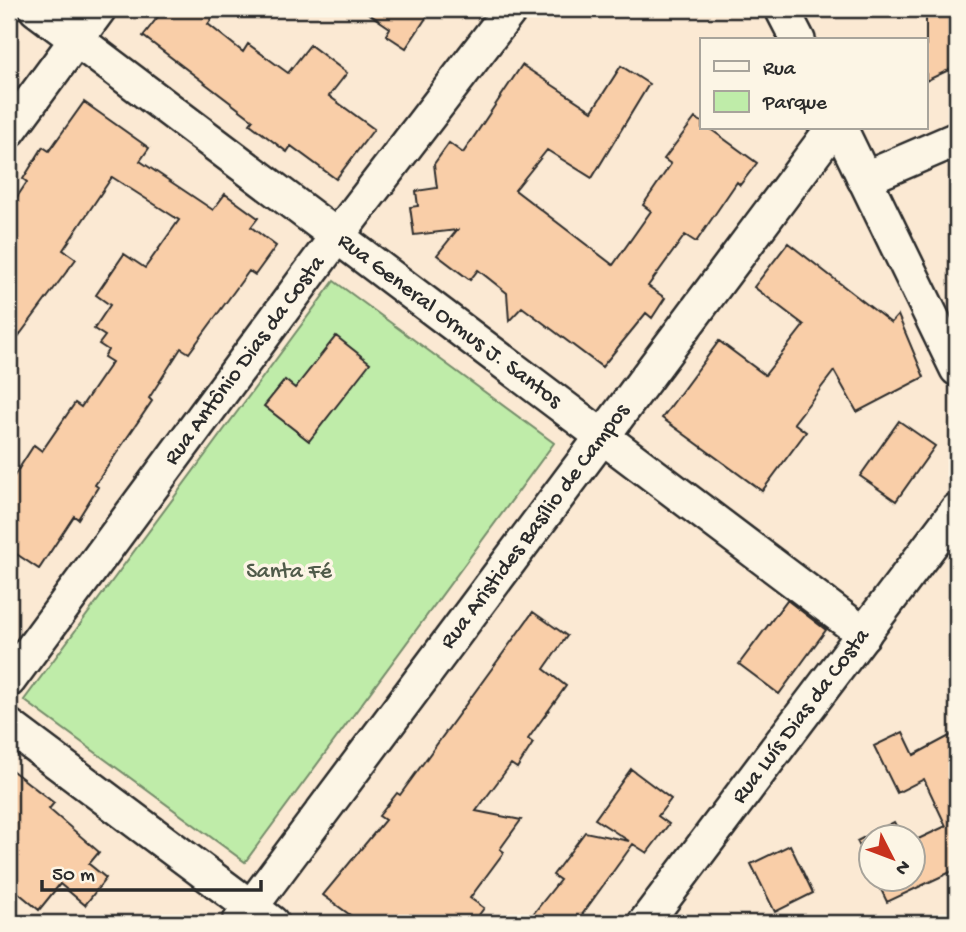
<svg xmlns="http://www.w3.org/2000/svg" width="966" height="932" viewBox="0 0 966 932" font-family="'Gochi Hand',sans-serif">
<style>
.green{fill:#bfeca9;stroke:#758c6a;stroke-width:2}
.building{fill:#f9cea8;stroke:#2b2b2b;stroke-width:2}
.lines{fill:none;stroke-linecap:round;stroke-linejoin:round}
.street-casing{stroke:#2b2b2b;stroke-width:38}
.street{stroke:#fcf5e5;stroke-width:33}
.labels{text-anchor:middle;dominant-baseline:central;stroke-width:7;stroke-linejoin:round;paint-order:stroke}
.street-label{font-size:23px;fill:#2b2b2b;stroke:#fcf5e5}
.park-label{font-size:23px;fill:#505b4a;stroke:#fcf5e5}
</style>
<rect width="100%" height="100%" fill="#fbe9d3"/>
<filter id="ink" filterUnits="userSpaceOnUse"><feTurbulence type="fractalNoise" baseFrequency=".0143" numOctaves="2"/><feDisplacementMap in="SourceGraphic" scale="14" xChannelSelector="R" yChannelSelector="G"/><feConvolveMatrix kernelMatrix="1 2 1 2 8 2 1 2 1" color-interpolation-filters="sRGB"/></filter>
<g filter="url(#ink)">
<path class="green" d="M334,281L554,443L245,862L24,700Z"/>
<path class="building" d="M164,9H219L208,24L243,52L248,44L288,73L310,45L347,73L329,96L374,129L336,179L291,146L287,152L250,124L253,120L143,36Z
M362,9H432L406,48L386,35L390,28Z
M926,9H957V66L926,81Z
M522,65L592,111L621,66L649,84L592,178L547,150L515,190L613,265L651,211L643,205L671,164L664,159L695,118L702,122V128H709L757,163L740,185L737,182L696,242L685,235L648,286L665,298L652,318L646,313L602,367L522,307L509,321L507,293L478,270L470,280L437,255L457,230L414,235L410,207L418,206L416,191L437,188L434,164L449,143L463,153Z
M84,102L149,148L140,161L213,210L225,194L258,218L251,227L276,246L255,275L249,271L189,353L181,348L149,398L152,401L95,485L98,487L78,519L74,516L39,569L9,549V484L34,445L42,451L75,403L81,407L112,362L104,357L108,350L99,344L105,336L94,329L110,305L96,295L124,254L145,268L179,220L112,177L63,250L76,259L9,349V209L27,182L23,179L43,147L49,151Z
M788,243L891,323L898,315L924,377L857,412L834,371L794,423L806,432L762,491L662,418L719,341L765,375L804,325L754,287Z
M336,336L370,363L309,441L264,406L285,380L295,388Z
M899,421L935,446L896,501L860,476Z
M787,600L826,630L779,694L739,664Z
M533,612L567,636L544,669L566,686L528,739L533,743L517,768L511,764L476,811L521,820L500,849L504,852L470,898L484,908L473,923H361L323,895L385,820L379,816L397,793L400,795Z
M903,732L914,755L957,732V869L887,902L876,879H914V841L946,826L924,779L897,793L874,746Z
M9,768L54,803L49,809L99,852L89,864L106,878L85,905L60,884L39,910L9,885Z
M631,769L671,799L658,816L669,824L647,853L633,844L576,923H526L560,880L553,875L585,832L629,841L595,819Z
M894,822L902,837H872V870L857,841Z
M790,845L813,893L775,912L751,864Z"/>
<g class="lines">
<defs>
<g id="street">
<path id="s1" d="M36,9L864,634"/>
<path d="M782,9L798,40"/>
<path d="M840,128L957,369"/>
<path d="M9,131L99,9"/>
<path d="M864,179L957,139"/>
<path id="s2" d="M9,680L337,236L511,9"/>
<path d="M9,726L272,923"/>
<path id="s3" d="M239,923L833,128"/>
<path id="s4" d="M645,923L957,510"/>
</g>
</defs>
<use href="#street" class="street-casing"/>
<use href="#street" class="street"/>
</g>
</g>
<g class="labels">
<g class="street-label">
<text stroke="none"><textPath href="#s1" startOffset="518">Rua General Ormus J. Santos</textPath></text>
<text stroke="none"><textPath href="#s2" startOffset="397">Rua Antônio Dias da Costa</textPath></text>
<text stroke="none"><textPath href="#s3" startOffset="495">Rua Aristides Basílio de Campos</textPath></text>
<text stroke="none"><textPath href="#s4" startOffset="259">Rua Luís Dias da Costa</textPath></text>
</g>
<g class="park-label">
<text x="289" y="572">Santa Fé</text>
</g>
</g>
<rect width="966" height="932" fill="none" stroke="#fcf5e5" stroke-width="35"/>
<rect x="18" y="18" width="931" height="897" fill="none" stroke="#2b2b2b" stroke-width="2.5" filter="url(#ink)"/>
<rect x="700" y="38" width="228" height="91" fill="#fcf5e5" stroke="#a8a49b" stroke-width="2"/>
<rect x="714" y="61" width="35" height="10" fill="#fcf5e5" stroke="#a8a49b" stroke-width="2"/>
<text x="763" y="74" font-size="21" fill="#2b2b2b">Rua</text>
<rect x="714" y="91" width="35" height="21" fill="#bfeca9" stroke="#a8a49b" stroke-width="2"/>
<text x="763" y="108" font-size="21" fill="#2b2b2b">Parque</text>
<g transform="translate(892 858) rotate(132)"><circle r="33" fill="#fcf5e5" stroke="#a8a49b" stroke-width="2"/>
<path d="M0-5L12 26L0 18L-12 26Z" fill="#c8321e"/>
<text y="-10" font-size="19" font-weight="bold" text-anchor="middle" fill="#2b2b2b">N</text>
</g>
<path d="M42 880v10h219v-10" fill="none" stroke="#2b2b2b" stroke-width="3.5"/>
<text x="52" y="880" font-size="21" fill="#2b2b2b" stroke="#fcf5e5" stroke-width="5" paint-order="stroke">50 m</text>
</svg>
